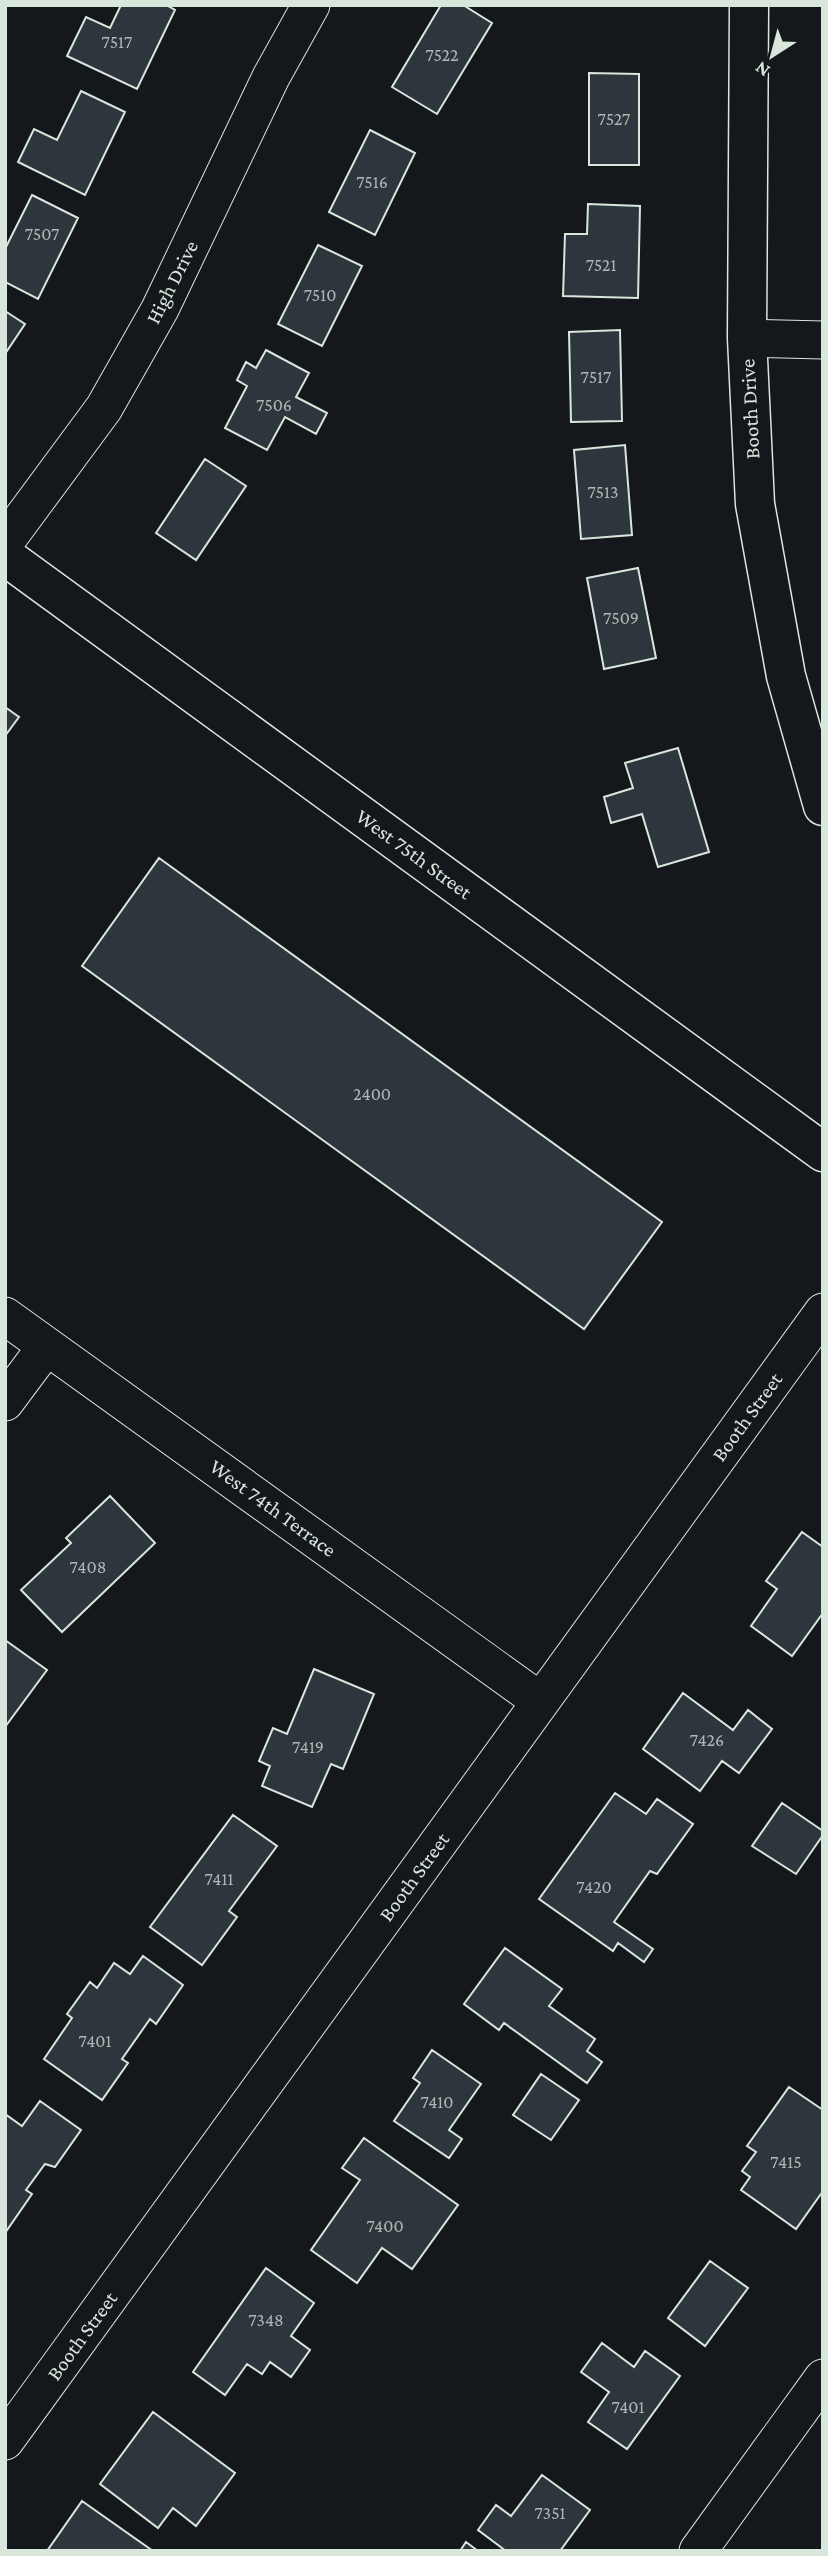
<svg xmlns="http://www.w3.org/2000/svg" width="828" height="2556" viewBox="0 0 828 2556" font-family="'Crimson Pro',serif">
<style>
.building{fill:#2c363c;stroke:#d8e6dc;stroke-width:2}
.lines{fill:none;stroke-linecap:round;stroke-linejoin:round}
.street-casing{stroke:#d8e6dc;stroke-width:39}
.secondary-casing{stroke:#d8e6dc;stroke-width:41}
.street{stroke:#14181c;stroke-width:37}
.secondary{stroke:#14181c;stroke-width:38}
.labels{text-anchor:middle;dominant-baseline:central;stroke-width:5;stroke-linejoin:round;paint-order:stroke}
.number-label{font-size:18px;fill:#adbab4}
.street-label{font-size:21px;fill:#d8e6dc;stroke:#14181c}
</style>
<rect width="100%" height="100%" fill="#14181c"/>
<path class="building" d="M121,5H166L175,10L137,89L67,56L86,17L110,28Z
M441,5H463L492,23L437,114L392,87Z
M589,73L639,74V165H589Z
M81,91L125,112L85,195L18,162L34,129L57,140Z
M370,130L415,153L375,235L329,212Z
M32,195L78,218L38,299L5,282V249Z
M588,204L640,206L638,298L563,296L565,234H587Z
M318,245L362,266L322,346L278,324Z
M5,311L25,324L5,354Z
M620,330L622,421L571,422L569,332Z
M266,350L309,373L296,397L327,413L316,434L285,417L267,450L225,428L247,386L237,380L246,362L256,368Z
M625,445L632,535L581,539L574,450Z
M205,459L246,486L196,560L156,533Z
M638,568L656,658L604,669L587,578Z
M5,707L19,717L5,736Z
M678,748L709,852L658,867L642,814L611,823L604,797L633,788L625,763Z
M159,858L662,1222L584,1329L82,966Z
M110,1496L155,1543L62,1632L21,1590L71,1543L66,1538Z
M802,1532L823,1547V1613L792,1656L751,1626L777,1589L766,1581Z
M5,1640L47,1670L5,1727Z
M314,1669L374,1694L343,1769L331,1764L312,1807L262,1786L270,1766L259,1761L273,1728L287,1734Z
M683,1693L733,1730L748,1710L772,1729L739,1773L722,1761L700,1791L643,1749Z
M615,1793L646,1814L657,1799L693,1824L657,1874L650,1871L614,1922L653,1949L644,1962L618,1943L613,1951L539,1899Z
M782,1803L823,1831V1835L796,1874L752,1846Z
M233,1815L277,1846L229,1911L237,1917L202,1965L150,1927Z
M505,1948L562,1989L549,2006L595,2039L587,2051L602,2062L587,2083L504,2023L499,2030L464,2004Z
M143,1956L183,1985L156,2024L150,2019L122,2059L128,2063L102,2100L44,2059L72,2018L67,2014L90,1982L97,1988L114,1963L130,1974Z
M432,2050L481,2084L449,2130L462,2139L449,2158L394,2121L420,2083L413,2078Z
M541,2074L579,2100L551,2140L513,2115Z
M789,2087L823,2110V2191L796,2229L741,2190L750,2177L742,2171L756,2152L747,2146Z
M40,2101L81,2130L55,2167L45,2164L26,2190L32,2194L5,2233V2114L22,2126Z
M364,2138L458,2205L412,2269L382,2248L357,2283L311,2250L360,2180L342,2168Z
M710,2261L748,2288L705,2346L668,2318Z
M266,2268L314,2303L291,2336L310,2350L291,2377L270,2362L262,2374L247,2364L225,2395L193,2372Z
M602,2343L634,2367L645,2351L680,2376L627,2449L588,2422L609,2392L581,2372Z
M153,2412L235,2473L196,2526L173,2508L158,2528L100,2484Z
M542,2475L590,2510L560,2551H506L478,2530L496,2505L511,2516Z
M82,2501L153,2551H47Z
M466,2542L478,2551H460Z"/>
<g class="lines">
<defs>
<path id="street" d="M747,338L823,340
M5,542L104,408L160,309L271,77L311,5
M5,1316L540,1701
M5,1402L46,1347
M5,2441L823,1312
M698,2551L823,2378"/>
<path id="secondary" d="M749,5L747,338L755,504L786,676L823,806
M5,556L823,1152"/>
</defs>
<use href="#street" class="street-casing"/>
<use href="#secondary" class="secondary-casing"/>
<use href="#street" class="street"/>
<use href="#secondary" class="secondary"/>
</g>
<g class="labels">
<g class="number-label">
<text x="117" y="42">7517</text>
<text x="442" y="55">7522</text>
<text x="614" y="119">7527</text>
<text x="372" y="182">7516</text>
<text x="42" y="234">7507</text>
<text x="601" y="265">7521</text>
<text x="320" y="295">7510</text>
<text x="596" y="377">7517</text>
<text x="274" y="405">7506</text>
<text x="603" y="492">7513</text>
<text x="621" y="618">7509</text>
<text x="372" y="1094">2400</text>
<text x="88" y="1567">7408</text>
<text x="707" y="1740">7426</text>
<text x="308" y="1747">7419</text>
<text x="219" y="1879">7411</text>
<text x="594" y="1887">7420</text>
<text x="95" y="2041">7401</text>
<text x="437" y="2102">7410</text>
<text x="786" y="2162">7415</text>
<text x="385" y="2226">7400</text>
<text x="266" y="2320">7348</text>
<text x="628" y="2407">7401</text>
<text x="550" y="2513">7351</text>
</g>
<g class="street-label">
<text transform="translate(172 282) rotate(-63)">High Drive</text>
<text transform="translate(750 409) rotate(-93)">Booth Drive</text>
<text transform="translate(414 854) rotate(36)">West 75th Street</text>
<text transform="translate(747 1417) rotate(-54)">Booth Street</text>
<text transform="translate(273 1508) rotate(36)">West 74th Terrace</text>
<text transform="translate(414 1877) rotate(-54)">Booth Street</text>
<text transform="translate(82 2336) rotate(-54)">Booth Street</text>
</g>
</g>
<rect width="828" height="2556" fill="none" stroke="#d8e6dc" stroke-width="14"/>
<g transform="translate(772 56) rotate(216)" stroke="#14181c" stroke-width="5" paint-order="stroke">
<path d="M0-5L12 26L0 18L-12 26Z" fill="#d8e6dc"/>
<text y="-10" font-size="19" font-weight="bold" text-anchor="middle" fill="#d8e6dc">N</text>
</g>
</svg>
